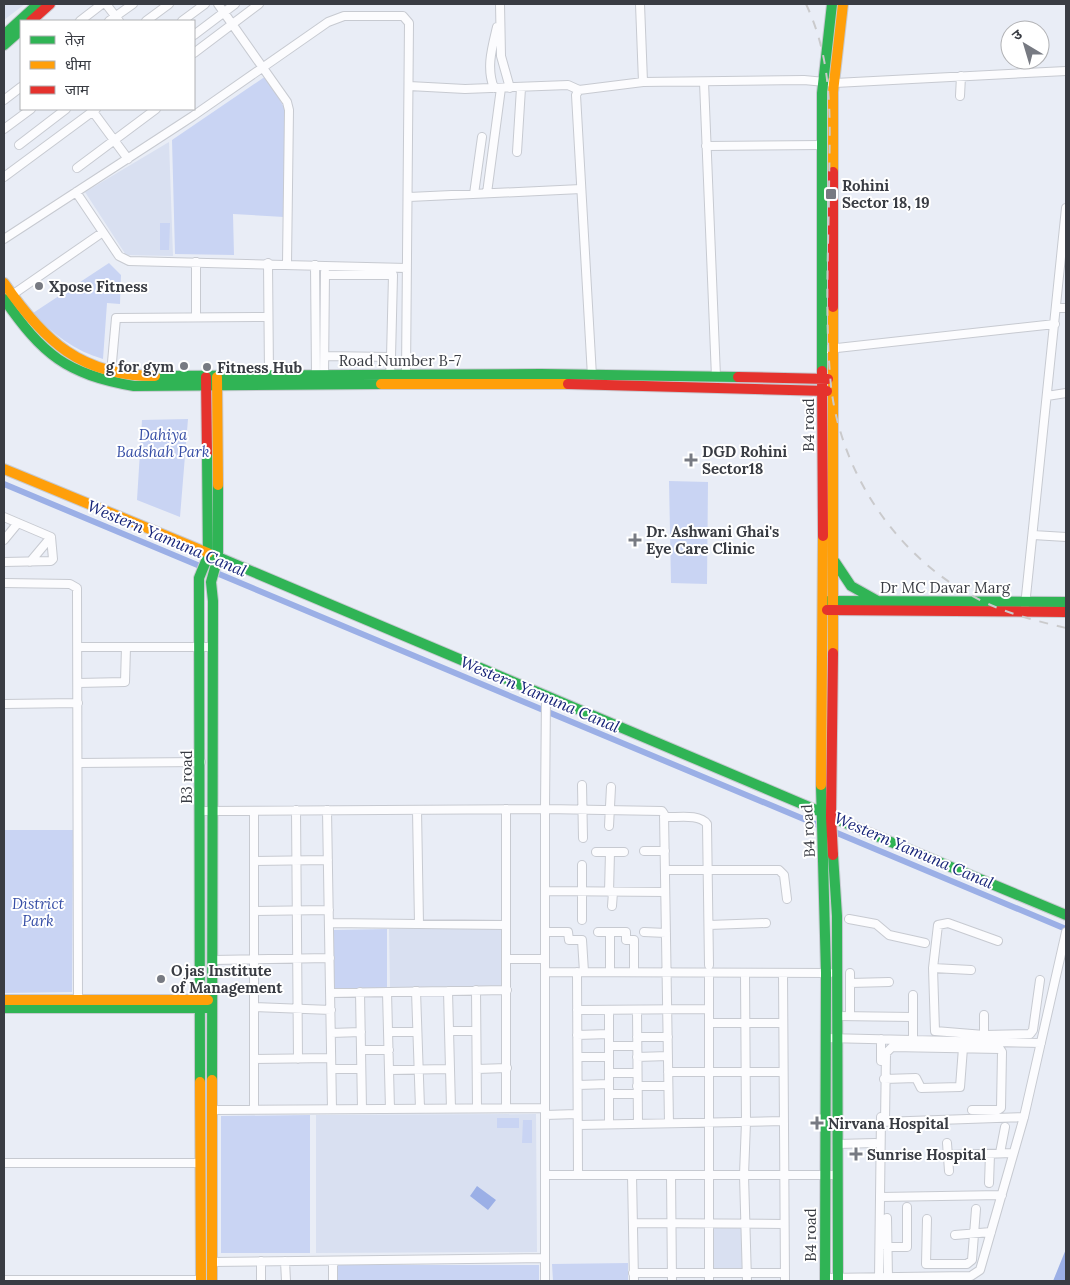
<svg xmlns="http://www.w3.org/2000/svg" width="1070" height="1285" viewBox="0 0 1070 1285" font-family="Lora,'Noto Sans Devanagari',serif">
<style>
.built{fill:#d9e0f1}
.green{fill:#c9d4f3}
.water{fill:#9bafe6}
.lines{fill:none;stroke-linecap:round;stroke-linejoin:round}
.canal{stroke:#9bafe6;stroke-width:6}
.street-casing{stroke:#c7cad1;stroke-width:10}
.fast-casing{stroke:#c7cad1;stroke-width:12}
.slow-casing{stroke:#c7cad1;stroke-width:12}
.jam-casing{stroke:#c7cad1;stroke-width:12}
.street{stroke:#fcfcfe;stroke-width:8}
.fast{stroke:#30b455;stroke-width:10}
.slow{stroke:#ff9f0a;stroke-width:10}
.jam{stroke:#e5322d;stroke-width:10}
.rail{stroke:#cacacc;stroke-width:2;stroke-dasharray:9 9;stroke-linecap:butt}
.poi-dot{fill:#777a82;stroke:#fff;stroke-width:2}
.labels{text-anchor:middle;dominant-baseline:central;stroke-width:4;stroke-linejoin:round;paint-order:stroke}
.poi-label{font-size:15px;font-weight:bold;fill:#393c43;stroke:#fff;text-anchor:start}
.street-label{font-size:15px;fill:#393c43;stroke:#fff}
.park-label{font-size:15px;font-style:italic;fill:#364ea6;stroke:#fff}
.water-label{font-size:16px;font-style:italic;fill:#152378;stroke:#fff}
</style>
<rect width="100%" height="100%" fill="#e9edf6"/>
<path class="built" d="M4,4H25L4,20Z
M169,142L173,256L126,255L85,192Z
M502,928V986L390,988L389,929Z
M536,1114L537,1252L316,1253V1115Z
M711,1227H743V1270H712Z"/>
<path class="green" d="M266,76L285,109L284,217L233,214L234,255L175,254L172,140Z
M160,223H170L169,250H160Z
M109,263L121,275L120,304L107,303L103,359C75,351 53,334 33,313Z
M188,419L180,517L137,500L142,420Z
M669,481L708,482L707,584L671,583Z
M4,830H73L72,992L4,993Z
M387,929V988L334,989V930Z
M310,1115V1253H221V1116Z
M497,1118H519V1128H497Z
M523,1120H532V1143H522Z
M628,1263V1281H553L552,1264Z
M338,1265H539V1281H338Z"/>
<path class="water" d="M477,1186L496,1200L488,1210L470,1196Z
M1066,1249V1281H1053Z"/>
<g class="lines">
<path class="canal" d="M4,484L1066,929"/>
<defs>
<path id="street" d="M106,4L119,21
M218,4L287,102L289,110L287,264
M500,4L501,56L510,88
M640,4L643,82
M80,21L102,4
M109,21L133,4
M146,21L169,4
M182,21L205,4
M194,35L235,4
M194,53L259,4
M704,82L716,377
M409,86L465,89L568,85L579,90
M494,88C486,68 492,48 497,27
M960,96L961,76
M4,100L21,87
M91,109L128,159
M4,129L31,109
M19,145L66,109
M706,146L822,145
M517,152L521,88
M77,168L156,109
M4,177L96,109
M76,192L119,256L129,261L407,268
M487,193L501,88
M474,194L482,137
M409,197L581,189
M4,239L193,116L328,22L344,16H403L409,23L406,374L403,379
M268,263L269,375
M315,265L316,375
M325,275H393L391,357
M12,295L103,232
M1056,308H1066
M196,317V262
M828,349L1055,324
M325,356L391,357L390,375
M111,373L116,318L268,317
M324,375L325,272
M592,376L576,95L579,90L643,82L804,80L835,83L1066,71
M1047,396L1066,393
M4,517L51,537L53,559L51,561L4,562
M1033,535L1066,537
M4,540L18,523
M30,562L51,537
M4,583L70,584L77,588L78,1004
M1025,606L1066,208
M78,647H213
M78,683L125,682L126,647
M546,696L545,809L662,811L664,814L669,1123
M4,704L78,703
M78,763L201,762
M582,785L583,838
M506,809V1108
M296,810L298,1059
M327,810L332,1109
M417,810L419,924
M201,811L545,809V1281
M254,811V1109
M664,817C676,818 699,813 707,824L709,965
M609,826L611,787
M644,851H665
M596,852H624
M254,861L328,860
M666,870H779L784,875L787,899
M545,891L665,892
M609,892L610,852
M612,906L613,892
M254,911L329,910
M849,919L876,924L889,935L925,943
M582,920V865
M329,923L506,925
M709,925L766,923
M545,932H568L569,940H582L584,972
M598,932H626V940H634V972
M610,932V972
M644,932L666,933
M998,941L948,923L938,925L933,968L935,1031L984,1035L1030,1034L1033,1030L1040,980
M506,959H545
M213,960L330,958
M933,968L971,970
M545,972L830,973
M577,972L578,1175
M745,973L746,1122L744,1175L747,1281
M783,973L785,1281
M850,973V1016
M850,983L889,982
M476,990L477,1108
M416,991L420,1108
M448,991L451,1108
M360,992L362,1109
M387,992L390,1109
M330,993L507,990
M913,995V1040
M254,1007L331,1010
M577,1010L709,1009
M609,1010V1124
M637,1010L638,1124
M838,1016L913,1017
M709,1023H783
M449,1031H476
M388,1032H417
M331,1033L361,1032
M577,1035L609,1034
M984,1035V1015
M637,1037H668
M826,1038L1041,1043
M881,1039V1061
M609,1046H637
M361,1050H389
M578,1057H609
M637,1057L668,1056
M254,1059L331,1058
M332,1069H361
M477,1069L507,1068
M389,1070L450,1069
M668,1072H783
M609,1073H637
M884,1079L916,1078L921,1088L960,1087L963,1048
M578,1085L609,1084
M637,1086H668
M609,1094H637
M212,1110L545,1108
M545,1115L577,1114
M881,1122L1024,1117
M885,1122L886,1053L892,1047L1000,1049L1002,1052L1001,1108L998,1110H972
M578,1125L784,1121
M947,1143L949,1171
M838,1144L875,1143
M1000,1153L1005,1127
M948,1155L1013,1153
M4,1163H201
M545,1175H838
M632,1175L634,1281
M671,1175L672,1281
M989,1183L990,1154
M880,1197L1002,1195
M887,1218L888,1278
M927,1219L926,1264H967L972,1260L976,1209
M633,1223L784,1224
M955,1235L991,1232
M887,1247H907V1207
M285,1261L286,1281
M212,1262L545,1258
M633,1273H784
M825,1278L971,1276L980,1270L1024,1117L1066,932
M879,1278L881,1117
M4,1280H201
M261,1281V1261
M333,1281V1261
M709,1281V973"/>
<path id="fast" d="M4,35L38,4
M4,45L21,30
M4,299C43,355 66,374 134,386L381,384
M822,371V93L832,4
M155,376L541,374L738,377
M218,557L821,812
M835,562L851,586L876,600
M829,601L1066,602
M821,785L826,973L825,1281
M831,817L1066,915
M833,855L837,916L838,1281
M4,1008H207
M212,1080L213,601L211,582L218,557V485
M200,1082L199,578L208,556L207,453"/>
<path id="slow" d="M833,172V92L843,4
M4,283C44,341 81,376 155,376
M833,307V653
M217,377L218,485
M381,384H568
M4,469L208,553
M821,785L823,536
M4,1000H208
M200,1082L201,1281
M212,1281V1080"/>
<path id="jam" d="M31,21L50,4
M833,172V307
M822,371L823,536
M206,377L207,453
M738,377L828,379
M568,384L827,391
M827,610L1066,612
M833,653L831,817L833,855"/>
</defs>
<use href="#street" class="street-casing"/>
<use href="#fast" class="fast-casing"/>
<use href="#slow" class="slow-casing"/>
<use href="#jam" class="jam-casing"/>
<use href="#street" class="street"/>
<use href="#fast" class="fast"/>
<use href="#slow" class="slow"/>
<use href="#jam" class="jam"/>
<path class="rail" d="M806,4C836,68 829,128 829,197C828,257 825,325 831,386C841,475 899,560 980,600C1008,614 1037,621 1066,628"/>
</g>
<g class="poi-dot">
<rect x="825" y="188" width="12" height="12" rx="2.5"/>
<circle cx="39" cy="286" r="5"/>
<circle cx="184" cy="366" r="5"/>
<circle cx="207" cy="367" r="5"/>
<path d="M688.5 452.5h5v5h5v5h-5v5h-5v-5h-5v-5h5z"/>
<path d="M632.5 532.5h5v5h5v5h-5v5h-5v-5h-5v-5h5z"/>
<circle cx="161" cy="979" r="5"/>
<path d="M814.5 1115.5h5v5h5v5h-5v5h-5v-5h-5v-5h5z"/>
<path d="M853.5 1146.5h5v5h5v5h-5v5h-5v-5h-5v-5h5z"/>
</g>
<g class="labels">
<g class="poi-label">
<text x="842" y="185">Rohini<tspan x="842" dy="17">Sector 18, 19</tspan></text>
<text x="49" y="286">Xpose Fitness</text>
<text x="174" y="366" text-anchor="end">g for gym</text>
<text x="217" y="367">Fitness Hub</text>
<text x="702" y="451">DGD Rohini<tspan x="702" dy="17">Sector18</tspan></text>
<text x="646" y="531">Dr. Ashwani Ghai's<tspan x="646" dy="17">Eye Care Clinic</tspan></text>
<text x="171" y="970">Ojas Institute<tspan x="171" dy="17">of Management</tspan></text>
<text x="828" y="1123">Nirvana Hospital</text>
<text x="867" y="1154">Sunrise Hospital</text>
</g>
<g class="street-label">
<text x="400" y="360">Road Number B-7</text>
<text transform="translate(808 425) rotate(-90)">B4 road</text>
<text x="945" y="587">Dr MC Davar Marg</text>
<text transform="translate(186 777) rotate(-90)">B3 road</text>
<text transform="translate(808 831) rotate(-93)">B4 road</text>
<text transform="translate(810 1235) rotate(-90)">B4 road</text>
</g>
<g class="park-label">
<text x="163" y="434">Dahiya<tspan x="163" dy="17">Badshah Park</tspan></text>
<text x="38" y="903">District<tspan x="38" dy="17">Park</tspan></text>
</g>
<g class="water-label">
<text transform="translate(167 538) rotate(23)">Western Yamuna Canal</text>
<text transform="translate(540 694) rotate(23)">Western Yamuna Canal</text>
<text transform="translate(914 850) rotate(23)">Western Yamuna Canal</text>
</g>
</g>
<rect width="1070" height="1285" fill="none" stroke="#393c43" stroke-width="10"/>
<rect x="20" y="20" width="175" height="90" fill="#ffffff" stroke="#b0b1b4"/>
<rect x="30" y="36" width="25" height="8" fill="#30b455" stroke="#b0b1b4"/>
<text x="65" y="45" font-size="15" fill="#393c43">तेज़</text>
<rect x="30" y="61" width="25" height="8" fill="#ff9f0a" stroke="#b0b1b4"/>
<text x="65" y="70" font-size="15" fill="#393c43">धीमा</text>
<rect x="30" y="86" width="25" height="8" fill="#e5322d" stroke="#b0b1b4"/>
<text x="65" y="95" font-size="15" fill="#393c43">जाम</text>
<g transform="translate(1025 45) rotate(322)"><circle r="24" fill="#ffffff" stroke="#b0b1b4"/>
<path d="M0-4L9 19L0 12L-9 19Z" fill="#777a82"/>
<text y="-8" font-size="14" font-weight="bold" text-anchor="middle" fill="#393c43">उ</text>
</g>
</svg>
